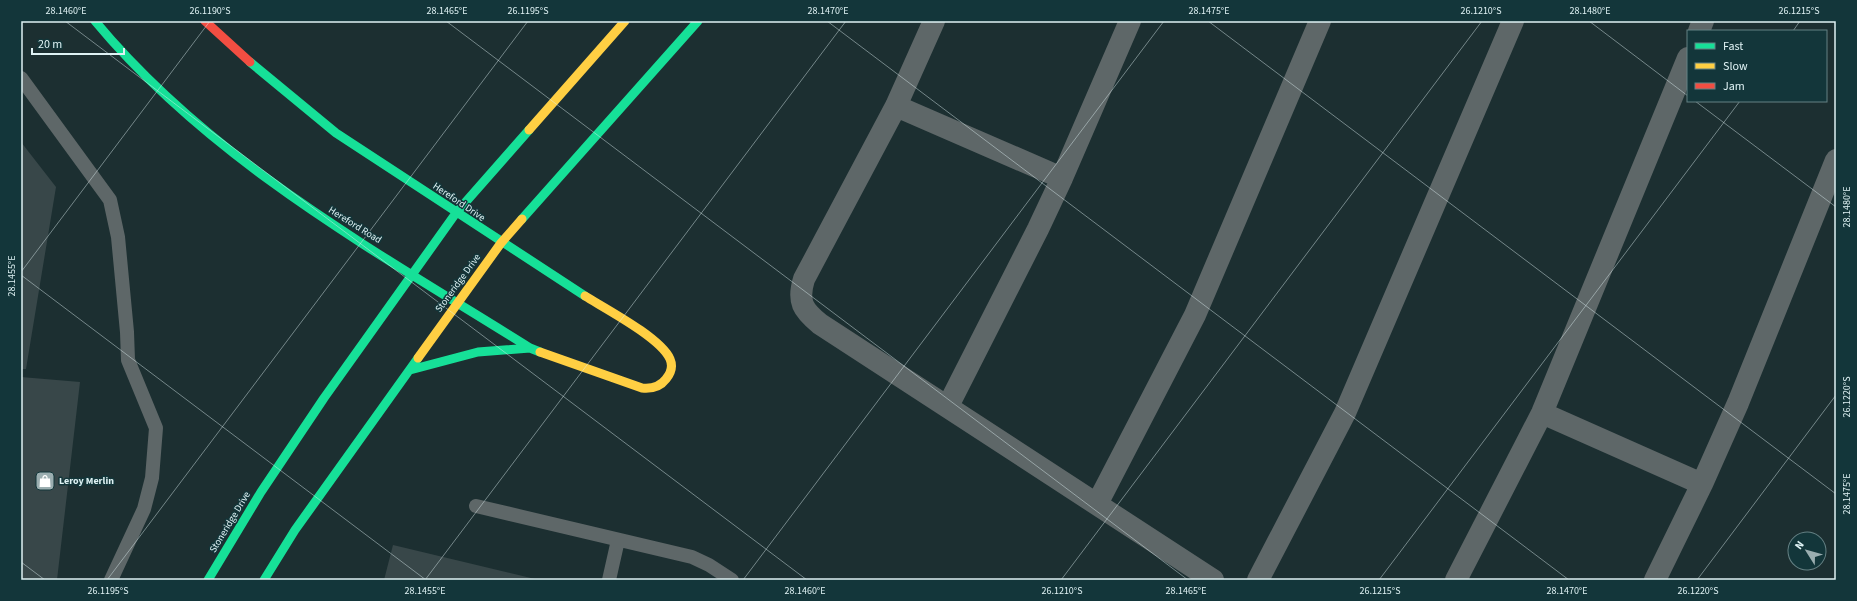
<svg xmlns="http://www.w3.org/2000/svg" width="1857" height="601" viewBox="0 0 1857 601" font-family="'Source Sans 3',sans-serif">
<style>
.building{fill:#384749}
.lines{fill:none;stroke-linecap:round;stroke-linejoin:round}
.lane{stroke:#5e6768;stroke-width:14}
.street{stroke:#5e6768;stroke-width:22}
.fast{stroke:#16e098;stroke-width:9}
.slow{stroke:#ffcf43;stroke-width:9}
.jam{stroke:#f24e42;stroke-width:9}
.ticks{fill:none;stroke:#dff2f4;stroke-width:1;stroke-opacity:0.45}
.labels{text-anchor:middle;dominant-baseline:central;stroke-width:3;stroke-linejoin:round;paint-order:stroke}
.street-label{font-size:10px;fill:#dff2f4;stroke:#13363a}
.poi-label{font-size:10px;font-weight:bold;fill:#dff2f4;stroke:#13363a;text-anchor:start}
.neatline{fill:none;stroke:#dff2f4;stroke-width:1.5}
.ticks-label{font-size:10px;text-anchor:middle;fill:#dff2f4}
</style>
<rect width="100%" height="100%" fill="#1c2f31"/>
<path class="building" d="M21,142L56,187L26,369H21Z
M21,377L80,382L57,580H21Z
M393,545L535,579V580H384Z"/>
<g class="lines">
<path class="lane" d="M21,78L110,200L118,237L127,332L128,360L156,428L152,478L144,509L111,580
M476,506L692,557L709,565L732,580
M609,580L618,540"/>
<path class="street" d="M934,21L896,106L804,279C797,302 803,310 820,324L1213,580
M1699,31L1703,21
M896,106L1062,178
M948,406L1038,229L1062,178L1130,21
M1542,413L1702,484
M1097,504L1195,315L1320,21
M1258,580L1345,413L1513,21
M1456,580L1542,413L1688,58
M1655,580L1702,484L1738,403L1836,160"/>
<path class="fast" d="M95,21C212,162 377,252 530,348L540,352
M250,62L336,133L585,296
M522,219L698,21
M410,370L478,352L530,348
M208,580L261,492L324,398L456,213L529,130
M264,580L295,530L418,358"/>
<path class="slow" d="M529,130L625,21
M540,352L642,388C652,389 660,387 666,379C671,373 673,366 670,359C661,338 606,309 585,296
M418,358L501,243L522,219"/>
<path class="jam" d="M205,21L250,62"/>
</g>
<path class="ticks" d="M65,21L807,580M446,21L1188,580M827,21L1569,580M1208,21L1836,494M1589,21L1688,96M1793,31L1800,21M1695,101L1836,207M21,272L210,21M21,275L426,580M21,562L45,580M107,580L528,21M425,580L846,21M743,580L1164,21M1061,580L1482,21M1379,580L1740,101M1697,580L1836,395"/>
<defs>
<symbol id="shop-square" viewBox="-11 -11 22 22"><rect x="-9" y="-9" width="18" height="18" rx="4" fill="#9baeb0" stroke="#13363a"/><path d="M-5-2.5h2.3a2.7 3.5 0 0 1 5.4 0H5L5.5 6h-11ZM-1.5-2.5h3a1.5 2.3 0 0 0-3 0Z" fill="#fff"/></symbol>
</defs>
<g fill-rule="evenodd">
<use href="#shop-square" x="34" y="470" width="22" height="22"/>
</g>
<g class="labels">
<g class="street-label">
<text transform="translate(459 202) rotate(34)">Hereford Drive</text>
<text transform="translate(355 225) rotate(32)">Hereford Road</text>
<text transform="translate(458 283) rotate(-54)">Stoneridge Drive</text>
<text transform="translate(230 522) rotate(-59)">Stoneridge Drive</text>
</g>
<g class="poi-label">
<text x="59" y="481">Leroy Merlin</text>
</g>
</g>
<rect width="1857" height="601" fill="none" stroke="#13363a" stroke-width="44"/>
<rect x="1687" y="30" width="140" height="72" fill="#13363a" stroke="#658184"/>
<rect x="1695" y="43" width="20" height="6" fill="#16e098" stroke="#658184"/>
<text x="1723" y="50" font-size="12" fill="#dff2f4">Fast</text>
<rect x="1695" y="63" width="20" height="6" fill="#ffcf43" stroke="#658184"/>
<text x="1723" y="70" font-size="12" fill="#dff2f4">Slow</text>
<rect x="1695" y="83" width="20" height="6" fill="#f24e42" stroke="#658184"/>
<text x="1723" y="90" font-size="12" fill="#dff2f4">Jam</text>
<g transform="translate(1807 551) rotate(307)"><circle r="19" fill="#13363a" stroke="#658184"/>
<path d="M0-3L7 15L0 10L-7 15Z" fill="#9baeb0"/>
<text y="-6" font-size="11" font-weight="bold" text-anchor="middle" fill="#dff2f4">N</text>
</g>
<path d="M32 48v6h92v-6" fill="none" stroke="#dff2f4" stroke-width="2"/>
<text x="38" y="48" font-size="12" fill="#dff2f4" stroke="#13363a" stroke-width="3" paint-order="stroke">20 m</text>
<rect x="22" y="22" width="1813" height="557" class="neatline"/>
<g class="ticks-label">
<text x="66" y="14">28.1460°E</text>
<text x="210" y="14">26.1190°S</text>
<text x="447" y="14">28.1465°E</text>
<text x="528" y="14">26.1195°S</text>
<text x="828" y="14">28.1470°E</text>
<text x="1209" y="14">28.1475°E</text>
<text x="1481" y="14">26.1210°S</text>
<text x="1590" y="14">28.1480°E</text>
<text x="1799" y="14">26.1215°S</text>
<text transform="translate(1846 207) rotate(-90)" y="4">28.1480°E</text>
<text transform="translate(11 276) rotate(-90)" y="4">28.1455°E</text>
<text transform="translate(1846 397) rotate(-90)" y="4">26.1220°S</text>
<text transform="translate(1846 494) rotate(-90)" y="4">28.1475°E</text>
<text x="108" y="594">26.1195°S</text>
<text x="425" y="594">28.1455°E</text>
<text x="805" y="594">28.1460°E</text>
<text x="1062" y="594">26.1210°S</text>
<text x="1186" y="594">28.1465°E</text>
<text x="1380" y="594">26.1215°S</text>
<text x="1567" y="594">28.1470°E</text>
<text x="1698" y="594">26.1220°S</text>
</g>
</svg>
